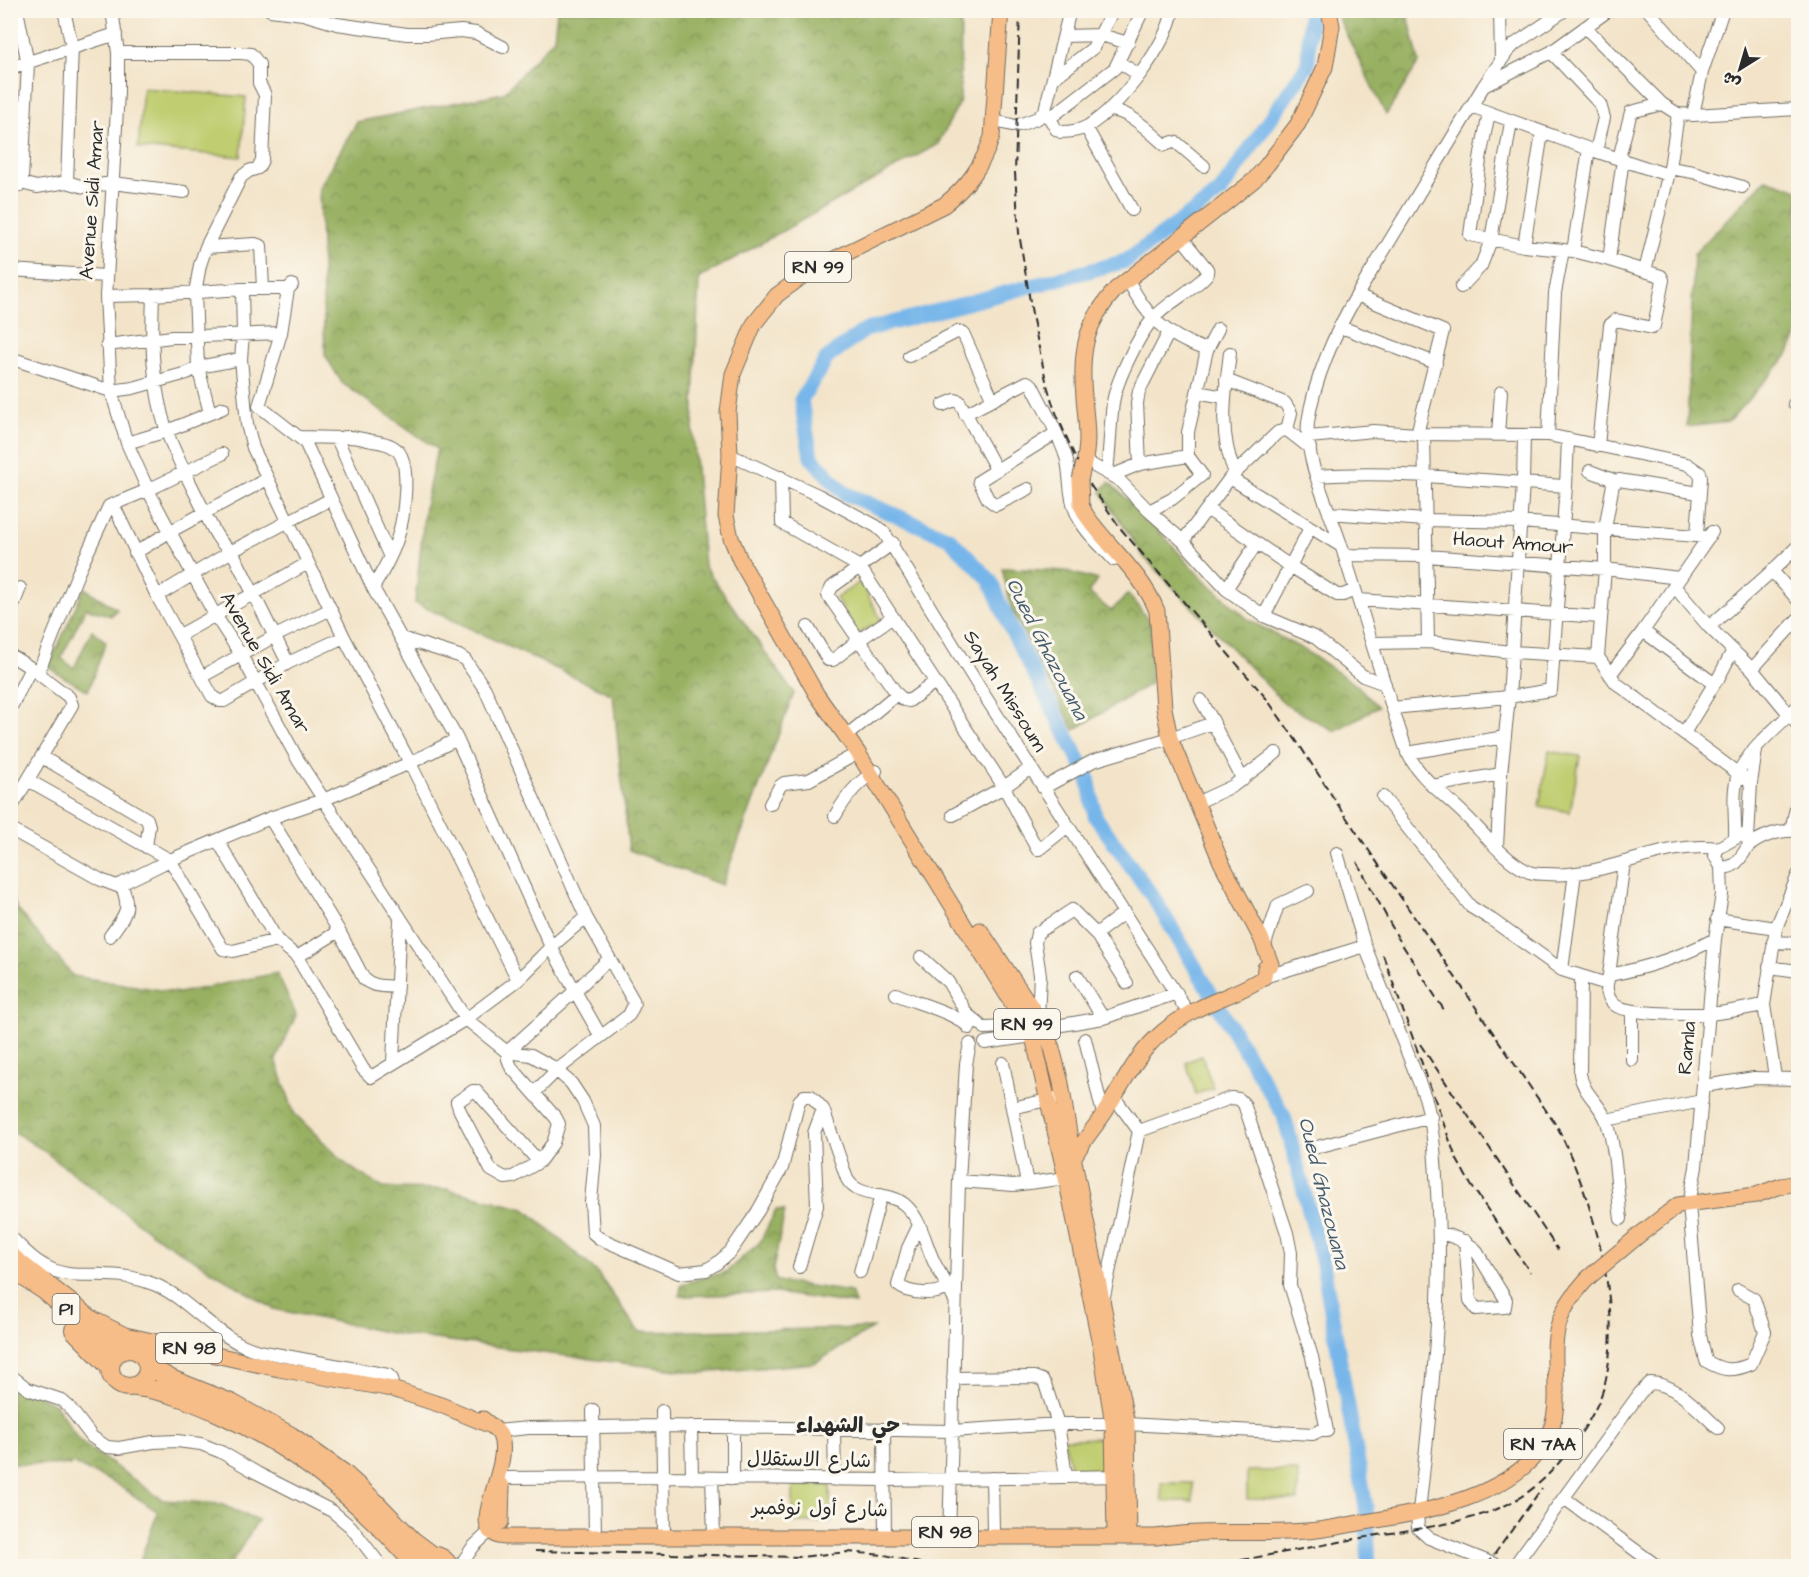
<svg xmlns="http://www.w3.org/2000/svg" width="1809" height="1577" viewBox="0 0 1809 1577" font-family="'Architects Daughter','Playpen Sans Arabic',sans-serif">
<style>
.green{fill:#c0cd6f;stroke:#767c4d;stroke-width:1.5}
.forest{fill:url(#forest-crowns);stroke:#626e46;stroke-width:1.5}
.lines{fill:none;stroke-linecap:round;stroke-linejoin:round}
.river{stroke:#77b6ea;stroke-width:15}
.minor-casing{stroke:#716c62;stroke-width:14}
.major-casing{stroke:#716c62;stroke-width:17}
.highway-casing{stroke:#716c62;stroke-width:20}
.minor{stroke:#fff;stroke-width:12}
.major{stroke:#f7bd88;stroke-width:15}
.highway{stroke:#f7bd88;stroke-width:18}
.rail{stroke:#2b2b2b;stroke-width:2;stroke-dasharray:9 4.5;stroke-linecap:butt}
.major-bridge-casing{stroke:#716c62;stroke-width:17;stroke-linecap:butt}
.major-bridge{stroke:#f7bd88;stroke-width:15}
.labels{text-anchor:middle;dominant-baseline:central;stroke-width:6;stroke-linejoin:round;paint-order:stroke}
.shield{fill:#fbf7ec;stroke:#696865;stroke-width:1.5}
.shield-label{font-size:18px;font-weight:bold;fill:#2b2b2b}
.street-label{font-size:20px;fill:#2b2b2b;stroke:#fbf7ec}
.water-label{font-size:21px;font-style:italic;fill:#465c6e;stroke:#fbf7ec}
.neighbourhood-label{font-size:21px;font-weight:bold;fill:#2b2b2b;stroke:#fbf7ec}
</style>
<defs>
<pattern id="forest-crowns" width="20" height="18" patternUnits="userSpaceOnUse" patternTransform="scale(1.5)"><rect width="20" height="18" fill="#98b062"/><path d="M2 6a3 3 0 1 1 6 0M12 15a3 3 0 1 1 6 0" fill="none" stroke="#7c8f51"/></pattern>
</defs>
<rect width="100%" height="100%" fill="#fbf7ec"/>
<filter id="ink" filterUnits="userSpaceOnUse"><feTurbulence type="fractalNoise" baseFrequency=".0167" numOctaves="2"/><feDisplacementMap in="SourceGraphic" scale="12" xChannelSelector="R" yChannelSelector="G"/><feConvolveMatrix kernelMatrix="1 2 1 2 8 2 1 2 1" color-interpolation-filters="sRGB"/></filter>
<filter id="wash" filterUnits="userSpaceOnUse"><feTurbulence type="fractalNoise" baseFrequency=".008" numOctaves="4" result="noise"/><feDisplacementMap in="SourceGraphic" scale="24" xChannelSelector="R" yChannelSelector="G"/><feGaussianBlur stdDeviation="1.35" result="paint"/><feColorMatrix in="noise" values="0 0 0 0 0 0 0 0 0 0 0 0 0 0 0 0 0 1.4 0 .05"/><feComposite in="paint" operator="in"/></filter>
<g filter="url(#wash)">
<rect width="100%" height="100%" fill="#f3e4c9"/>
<path class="green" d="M143,88L246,97L241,157L138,148Z
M860,582L882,621L858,634L836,598Z
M1549,751L1580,756L1570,812L1539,806Z
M1202,1056L1213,1088L1196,1094L1186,1062Z
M1105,1438L1107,1470L1071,1472L1064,1439Z
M1247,1471H1298V1500L1247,1499Z
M1161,1483H1193V1501H1162Z
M793,1485H830L831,1522H793Z"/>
<path class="forest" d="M557,11H961L960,101L938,144L699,278L693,432L704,566L794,693L722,885L629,850L613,695L415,603L425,506L437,449L342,383L325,355L319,188L357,122L504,93L554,38Z
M1335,11H1407L1419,62L1386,115Z
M1766,179L1798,190V334L1788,355L1728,422L1687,427L1694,254Z
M1109,482L1154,525L1197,573L1249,620L1304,650L1358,686L1378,707L1335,731L1286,705L1144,557L1101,492Z
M1002,568L1066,571L1098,580L1088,592L1111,611L1128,594L1151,623V683L1074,730L1012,610Z
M84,588L117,609L111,616L86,608L61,658L74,668L92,630L106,642L88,691L48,668Z
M11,896L18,910L73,976L179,993L277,973L296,1015L276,1060L294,1113L348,1166L383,1188L447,1189L525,1209L596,1271L639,1332L873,1328L815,1363L701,1373L395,1334L274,1309L157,1237L40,1148L11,1130Z
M776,1210L785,1211L773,1269L776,1281L851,1292L855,1304L776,1293L680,1296L681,1284L726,1272L760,1242Z
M10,1381L55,1404L79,1441L163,1500L220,1504L258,1520L232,1562L222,1566H138L158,1512L115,1483L76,1465L11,1464Z"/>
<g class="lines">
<path class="river" d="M1310,10L1308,64L1220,192L1126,261L865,330L827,358L801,400L811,457L844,493L949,538L990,580L1010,627L1088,777L1095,816L1155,900L1284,1116L1322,1259L1366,1507L1369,1566"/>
</g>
</g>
<g filter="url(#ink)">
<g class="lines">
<defs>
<path id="minor" d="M64,10L72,47L67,182
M112,10L118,53V92L106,296L111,391L127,443L148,490L193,575L215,615L241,655L298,760L466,1019L507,1052L531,1055L551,1066L571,1083L583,1101L594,1126L595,1156L591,1202L593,1233L599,1238L679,1273L706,1270L716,1264L730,1252L737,1242L758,1211L782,1168L799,1101L804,1096H811L823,1109L847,1179C859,1200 887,1190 904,1204C921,1218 925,1243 934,1262C940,1274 948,1286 954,1299
M270,10L303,14L337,24L407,34H427L461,31L476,33L503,47
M1500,10L1501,60
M1565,10L1515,44L1507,52L1483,87L1357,295C1335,332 1314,380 1308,422C1304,460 1330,510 1341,545C1363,613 1383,682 1406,749C1418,779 1446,795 1467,817C1485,835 1505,861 1529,872C1534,874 1541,874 1547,874C1605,879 1660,840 1718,848
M1648,10L1702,72
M1585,27L1662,104L1678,114L1693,115L1798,109
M1064,36L1101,35L1128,43
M1551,52L1600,104L1604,118L1596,151
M118,53H240L251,54L259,64V83L265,95L262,160L258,168L249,171L241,177L206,247L200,265L195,293L198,367L210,413
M1119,62L1139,75
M10,68L116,34
M1054,78L1093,48L1111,14V10
M1484,86L1551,52L1609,10
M1471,106L1589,149L1668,175
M1045,110L1056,129L1061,132C1070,132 1081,130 1088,126C1120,106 1166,47 1173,10
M1110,110C1130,111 1150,132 1165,145L1173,142L1177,143L1204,166
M1489,113L1481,153L1470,235L1524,246L1573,251L1609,260
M1044,115L1050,118L1115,68L1143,10
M1693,115L1702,72L1723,10
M994,121L1012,125
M1019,125L1038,118L1045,110L1070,10
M1086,127L1132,210
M1619,158L1631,112L1662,104
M1670,168L1693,172L1742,187
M21,183L37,187L67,182L84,187L113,183L184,192
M10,187L20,185L22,179L28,64L17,10
M1524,246L1542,133
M206,247L255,244L261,246L263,289
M1573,251L1589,149
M10,270L106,276
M1645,271L1670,168L1678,114
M1128,280C1147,318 1166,336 1207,350
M1461,287L1481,266L1491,240L1511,122
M242,289L243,334L241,359L247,424L253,448L344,637L410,763L457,739
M153,295C151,341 152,388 167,432C176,457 190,482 202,507C209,520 218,545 232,551L288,663
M1357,295L1443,331L1417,434
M106,296L153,295L242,289H288L292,285
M1341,327L1436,363
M107,345L172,337L281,333
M1230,353C1225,394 1218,434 1235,473
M909,356L957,332L963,333L993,400
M10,358L111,391L133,388L187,373L198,367L241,359
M1226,380L1285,403L1291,413L1287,430
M1197,392L1224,397
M1794,404L1798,405
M943,405L955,400L959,401L996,469
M259,406L305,442L373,588L457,739L551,947L575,991L507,1052L508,1059L511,1067L556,1118L559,1124L553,1143L539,1162L513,1177L505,1178L491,1170L460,1111L457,1102L473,1091H476L539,1162
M259,406L281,333L288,289
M965,414L1027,382L1032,385C1044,409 1058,432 1066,457C1071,475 1068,495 1076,512C1083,531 1101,545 1114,560
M1424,434L1428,642
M1498,435L1501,392
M1548,435L1555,293L1563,250
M300,437L340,438
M1309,437L1373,431L1417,434L1548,435L1687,464L1700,473L1701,478L1697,535
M127,443L167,431L223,408
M1598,446L1610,325L1616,320L1652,328L1654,326L1663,280L1661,276L1609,260L1623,159
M730,455L818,495L876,526L885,534L979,687L1189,1014
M1085,461L1119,480L1149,511L1183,541L1226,589L1264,616L1316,638L1363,676L1385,684
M1140,464L1137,403L1139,391L1169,332
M1107,471C1110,449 1110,426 1113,403C1116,381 1138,337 1152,320C1168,301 1194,291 1208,273L1207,269L1182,238
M1590,471L1616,481
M1113,475L1140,464L1188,456V432L1207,350L1218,329
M1317,476C1399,470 1483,481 1566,486L1551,690L1509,697L1392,708
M781,477L782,523L860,567L1004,787L1037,849H1039L1068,826
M1230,478L1341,546
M1566,486L1568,439
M1028,489L996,505L988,499L979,481L1056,433
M113,504L157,596L212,696L220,701H224L288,663L344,637
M1207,509L1290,566L1337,595H1343L1355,590
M1149,511L1172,499L1202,475L1188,456
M1329,513L1425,520L1520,522L1709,537
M1183,541L1230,478L1278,432L1287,430L1310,448
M1798,546L1772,571L1798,600
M135,553L171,531L267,479
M1344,555L1426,556L1605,569L1679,578
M1674,586L1709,627L1752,669L1798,725
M373,588C383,571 394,552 399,533C404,515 411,466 398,451C392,444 381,442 372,441C362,439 351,435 340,438L339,443L389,555
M1226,589L1257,543
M157,596L232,551L331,499
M1359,600L1600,617
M10,613L20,588
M1264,616L1310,528
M893,617L859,640L828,595L832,587L893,543
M808,627L828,660H833L859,640L897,694L904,700L909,701L935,682
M1709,627L1772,571
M1643,631L1712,532
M180,635L308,563
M401,638L459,656L465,660L485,689L586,917L633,1000L634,1005L629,1015L557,1070L534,1093
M1372,643L1428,642L1511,652L1598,657L1616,683L1751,783
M10,655L31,668L69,697L72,705L10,810
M1598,657L1605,569V529L1613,484L1619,480L1699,493
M1752,669L1798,619
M38,673L78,573L109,506L148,490L222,454
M1610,675L1643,631L1712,682L1718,679L1732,652
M203,676L275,636L331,609
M1201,700L1214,723
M10,709L31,668
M1684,733L1716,681
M845,737L897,694
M1407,753L1505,737
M42,757L147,819L149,826L146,847
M28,780L170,860L223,949L233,951L277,940L297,957L363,1069L371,1077L466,1019L518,980L551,947L586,917
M1432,786L1501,774
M1043,788L1093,761L1170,738L1213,723L1243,780
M1383,797L1471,907L1492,920L1562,970L1607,984C1606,992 1609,1000 1615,1005C1628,1015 1690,1014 1708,1014C1727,1013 1746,1008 1764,1005L1775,1077
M1196,803L1233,786L1276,753
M770,804L780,786L784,783L809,780L858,753
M953,815L1004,787L1031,768
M835,816C846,797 857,782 876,771
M270,818L339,931L364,979C373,987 385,986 397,987
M10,829L101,880L117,886L170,860L270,818L323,800L410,763L518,980
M1791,830L1798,799
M1741,835L1748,839L1749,845C1741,856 1736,870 1721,867L1715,856L1718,848Z
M1735,838C1736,818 1731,791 1739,772C1750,748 1780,725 1798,706
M1748,839L1751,783L1756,750
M218,841L277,940
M1497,846L1501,774L1509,697L1523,483L1524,435
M1747,848C1759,836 1782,829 1798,831
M1337,853L1365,946
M1721,867L1722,894L1715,939L1696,1167L1689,1204L1700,1335L1706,1361C1723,1371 1732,1372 1751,1364L1765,1332L1754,1299L1738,1290
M1125,912L1096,934L1127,983
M1717,919L1776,928L1798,875
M110,936C125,914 132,911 121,884
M1773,942L1798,943
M1266,948L1265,944L1278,905L1308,891
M297,957L339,931
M921,957L948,982L967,1014L979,1024
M1769,967L1798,971
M1562,970L1575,873
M1609,975L1624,862
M1077,976L1103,1018
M1581,976L1580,1074C1583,1094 1601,1104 1607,1122C1616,1149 1617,1190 1621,1219
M1264,977L1365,946L1425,1097C1434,1128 1435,1160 1437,1192C1444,1299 1431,1405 1419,1511
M1607,984L1609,975C1647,968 1681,957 1715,939
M896,994C915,1003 958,1013 969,1028
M1764,1005L1776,928
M1038,1018L1040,975L1035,943L1037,933L1072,910L1096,934
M985,1028L1028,1026L1042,1023L1050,1027L1103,1018L1177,993
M600,1035L575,991L609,959
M1085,1039L1103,1114
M985,1043L1040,1035
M1632,1060V1011
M393,1062L400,920
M1003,1063L1027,1183
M1704,1086L1754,1078L1798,1079
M1012,1108L1056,1098
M1606,1120L1702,1101
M1317,1147L1431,1117
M959,1181L1014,1185L1066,1178
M919,1225L908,1248L898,1285C909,1295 936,1295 948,1288
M1440,1233C1454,1237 1464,1240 1475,1249L1506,1300L1505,1307L1476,1309L1470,1300L1465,1241
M10,1236C21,1247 31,1259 45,1266C65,1278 85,1274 107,1275C124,1275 141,1279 156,1285C194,1302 218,1341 259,1351L388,1375L392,1379L390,1388
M799,1267L817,1206L814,1133L823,1109
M860,1272L881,1195
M1103,1301L1139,1131L1114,1097
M10,1375L28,1389L61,1400L69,1407L92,1437L107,1447L119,1448L153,1442L177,1441L201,1444L221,1452L257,1473L332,1511L351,1527L381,1566
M953,1378L1034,1377L1042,1380L1045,1384L1058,1424L1066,1476
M593,1410L595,1536
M662,1411L664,1536
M691,1426L692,1478
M733,1427V1479
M834,1428L835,1480
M884,1429L885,1538
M497,1431L529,1428L662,1426L951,1431L1058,1424H1127L1313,1434L1319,1431H1327L1312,1357L1290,1285L1291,1253L1287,1233L1244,1104L1239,1099L1231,1098L1139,1131
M498,1478L663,1477L885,1480L1121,1476
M712,1478L714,1536
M992,1478L993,1530
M1564,1498L1657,1566
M1417,1512L1418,1528L1429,1538L1499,1566
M949,1538L959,1181L966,1064L970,1044
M460,1566L473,1547L490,1531
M1514,1566L1640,1393L1650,1383C1676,1383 1699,1411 1718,1428"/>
<path id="major" d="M1001,10L992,137C982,166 968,186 944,205L810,271L777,295L754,324L733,374L728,412L730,455L726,516L731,538L740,560L817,695L858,753L1033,1037L1066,1178L1101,1349L1113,1424L1115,1537
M1083,467C1090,443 1086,422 1084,397C1080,351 1085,323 1116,289L1228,201L1254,180L1267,165L1298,124L1325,67L1332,26L1329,10
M980,930L1042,1023L1052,1048L1061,1083L1071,1146L1127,1424L1129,1537
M1070,1160L1074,1157C1083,1141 1095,1127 1105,1112C1134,1067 1140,1042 1190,1013C1214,999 1241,993 1264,977L1265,968L1271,964L1261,938L1221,862L1170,738L1164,708L1157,611C1142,573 1109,548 1086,515L1081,505L1080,480
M1638,1236L1678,1205L1756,1195L1781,1186L1798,1183
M10,1254L93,1319L125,1335L279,1369L392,1389L441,1405L489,1425
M483,1419C488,1424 496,1428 500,1435C512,1462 477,1513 490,1531
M501,1522L502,1486
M490,1531L498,1536L505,1537H1156C1205,1529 1256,1535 1306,1531C1326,1530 1345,1525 1365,1522C1424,1512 1514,1497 1546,1440C1567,1402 1547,1362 1559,1323C1564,1306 1576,1291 1588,1278"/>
<path id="highway" d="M10,1268L45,1291L101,1338L121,1351
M74,1330L109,1366
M110 1368a19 19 0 1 1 38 0a19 19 0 1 1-38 0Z
M145,1359C157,1343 170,1349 187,1352L190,1348
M148,1366L171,1379L231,1403L291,1436L343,1473L376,1503L412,1540L432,1555
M136,1387C165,1390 192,1401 219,1413C297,1448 361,1501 416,1566
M423,1558C434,1553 443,1556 449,1566"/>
</defs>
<use href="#minor" class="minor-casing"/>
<use href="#major" class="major-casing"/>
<use href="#highway" class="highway-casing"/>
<use href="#minor" class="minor"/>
<use href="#major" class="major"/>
<use href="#highway" class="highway"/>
<path class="rail" d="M1020,10L1015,173L1019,233L1033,320L1047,385L1054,408L1075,457L1091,486L1121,529L1266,698L1300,746L1342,811L1558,1128C1592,1199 1624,1303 1605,1383C1599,1407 1584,1430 1569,1450C1551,1474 1532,1493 1504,1506C1465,1524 1414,1529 1372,1536C1316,1546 1262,1557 1206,1566
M1357,862L1398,938L1446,1013
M1383,955L1456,1158L1471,1185L1530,1272
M1420,1044L1558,1250
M535,1551L800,1557L847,1552L885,1555L933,1566
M1486,1566L1542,1488"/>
<defs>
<path id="major-bridge" d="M1080,480L1083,467
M1588,1278L1638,1236"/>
</defs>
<use href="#major-bridge" class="major-bridge-casing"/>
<use href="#major-bridge" class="major-bridge"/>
</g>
</g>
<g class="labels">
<g class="shield">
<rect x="785" y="252" width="66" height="30" rx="4.5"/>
<rect x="994" y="1009" width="66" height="30" rx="4.5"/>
<rect x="52.5" y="1294" width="27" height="30" rx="4.5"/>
<rect x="156" y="1333" width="66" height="30" rx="4.5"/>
<rect x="1504" y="1429" width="78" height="30" rx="4.5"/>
<rect x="912" y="1517" width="66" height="30" rx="4.5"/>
</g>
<g class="shield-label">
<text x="818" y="267">RN 99</text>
<text x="1027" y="1024">RN 99</text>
<text x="66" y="1309">P1</text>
<text x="189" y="1348">RN 98</text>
<text x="1543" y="1444">RN 7AA</text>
<text x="945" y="1532">RN 98</text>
</g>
<g class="street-label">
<text transform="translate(92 200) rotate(-86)">Avenue Sidi Amar</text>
<text transform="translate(1513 543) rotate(4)">Haout Amour</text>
<text transform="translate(265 663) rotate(60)">Avenue Sidi Amar</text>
<text transform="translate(1005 691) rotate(58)">Sayah Missoum</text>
<text transform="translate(1687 1048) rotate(-85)">Ramla</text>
<text transform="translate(809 1460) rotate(1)">شارع الاستقلال</text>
<text transform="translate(820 1509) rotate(1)">شارع أول نوفمبر</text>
</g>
<g class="water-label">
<text transform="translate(1047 649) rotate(63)">Oued Ghazouana</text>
<text transform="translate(1324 1193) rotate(76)">Oued Ghazouana</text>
</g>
<g class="neighbourhood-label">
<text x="848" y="1425">حي الشهداء</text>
</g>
</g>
<rect width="1809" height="1577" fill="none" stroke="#fbf7ec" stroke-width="36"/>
<g transform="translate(1740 69) rotate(217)" stroke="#fbf7ec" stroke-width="4.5" paint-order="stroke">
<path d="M0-4.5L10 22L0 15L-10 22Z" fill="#2b2b2b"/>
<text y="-9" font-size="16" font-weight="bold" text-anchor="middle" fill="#2b2b2b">ش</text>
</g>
</svg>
